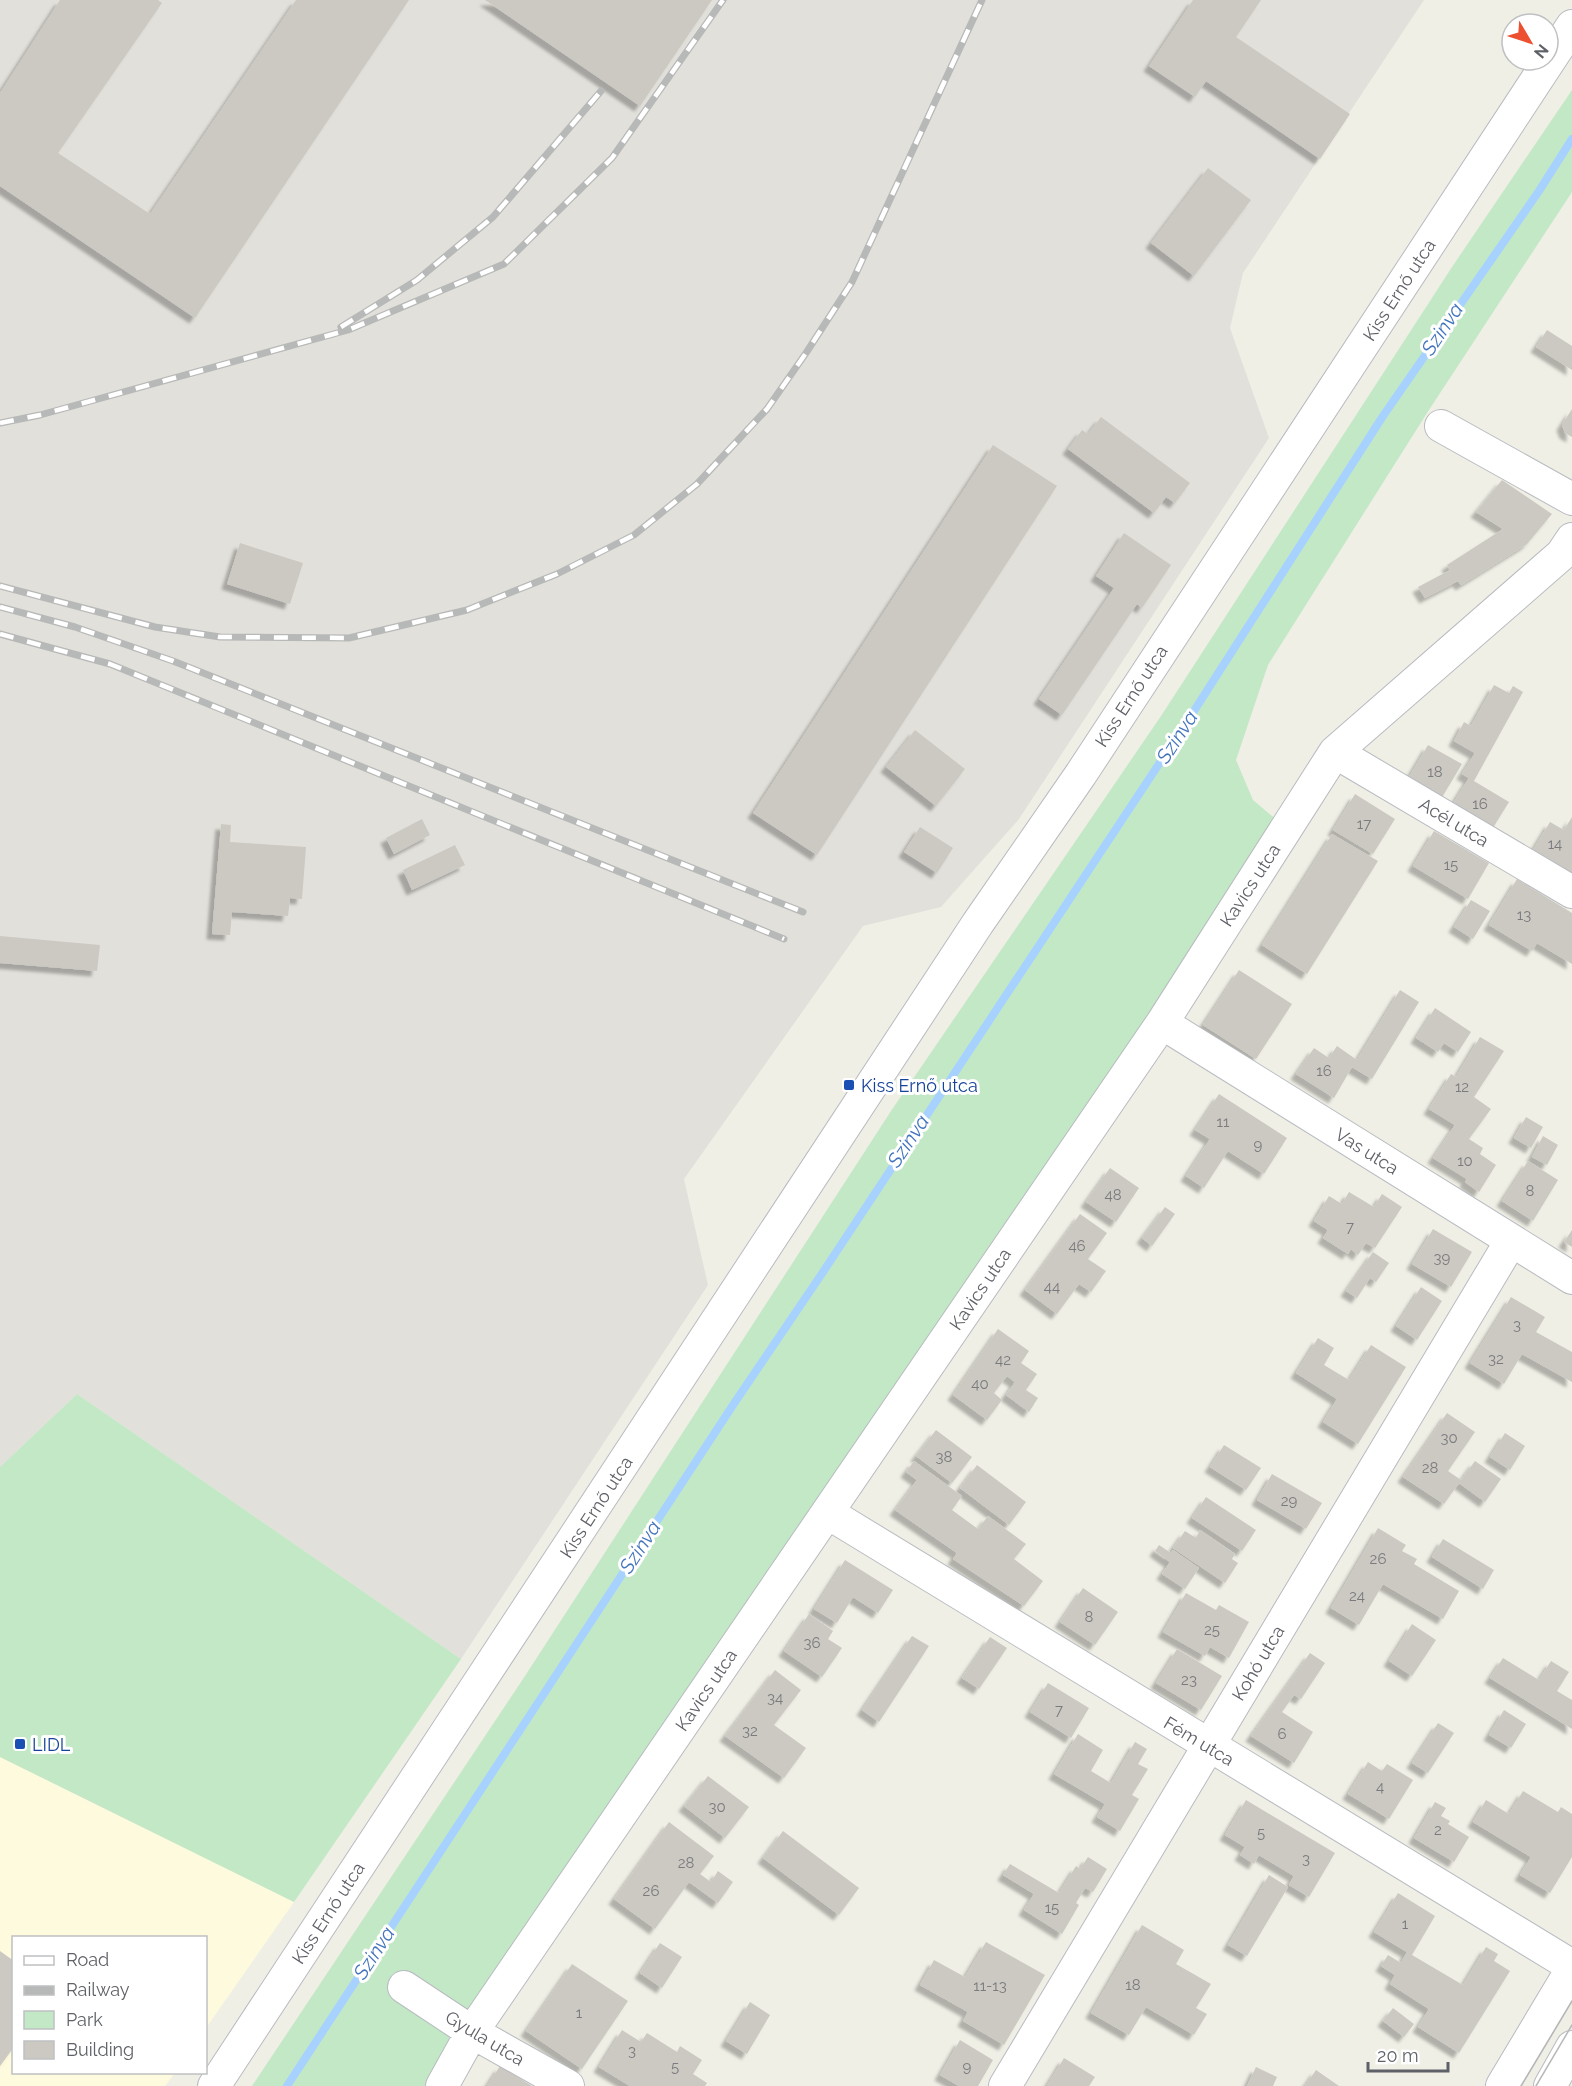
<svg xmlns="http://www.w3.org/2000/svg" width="1572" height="2086" viewBox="0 0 1572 2086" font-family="Raleway,sans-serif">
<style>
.commercial{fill:#fefadd}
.industrial{fill:#e2e0da}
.green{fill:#c3e8c6}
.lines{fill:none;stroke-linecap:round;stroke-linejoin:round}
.stream{stroke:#a7d1ff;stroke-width:8}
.building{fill:#ccc9c3;filter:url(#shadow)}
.minor-casing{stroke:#b8bbc0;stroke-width:34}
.minor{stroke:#fff;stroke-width:32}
.tram{stroke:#b7b8b8;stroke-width:1.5}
.rail-casing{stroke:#b7b8b8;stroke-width:7}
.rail{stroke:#fff;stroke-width:4.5;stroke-dasharray:14;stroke-linecap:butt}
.transit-dot{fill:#1a4fb4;stroke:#fff;stroke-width:2}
.labels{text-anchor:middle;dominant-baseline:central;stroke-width:6;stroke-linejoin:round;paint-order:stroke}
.number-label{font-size:15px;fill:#7a7b7e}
.street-label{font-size:18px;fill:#5e6167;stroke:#fff}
.transit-label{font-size:18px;fill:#164399;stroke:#fff;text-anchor:start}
.water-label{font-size:20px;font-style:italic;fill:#4374bd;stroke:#fff}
</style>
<defs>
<filter id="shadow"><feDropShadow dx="-5.5" dy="5.5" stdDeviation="1.5" flood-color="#0004"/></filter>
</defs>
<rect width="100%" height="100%" fill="#f0efe6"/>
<path class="commercial" d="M0,1757L294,1902L206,2028V1938H14V2072L175,2073L165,2086H0Z"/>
<path class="industrial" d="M0,0H1424L1243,273L1230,328L1269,438L1019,819L941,907L863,926L684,1179L708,1285L461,1659L77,1394L0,1467Z"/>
<path class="green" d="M1572,90V192L1427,413L1268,665L1236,760L1253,800L1278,821L1079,1126L430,2086H252L523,1679L891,1111L1161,716L1452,267Z
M77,1394L461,1659L294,1902L0,1757V1467Z"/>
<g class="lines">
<path class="stream" d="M287,2086L733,1405L823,1272L1192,714L1383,416L1539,191L1572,139"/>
</g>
<path class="building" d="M60,0H158L162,3L58,153L150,214L296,0H409L195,318L0,186V93Z
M485,0H712L640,106Z
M1193,0H1261L1236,37L1350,114L1320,159L1206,81L1195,97L1149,66Z
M1208,168L1251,200L1194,276L1151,243Z
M1547,330L1572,346V370L1536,347Z
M1572,409V437L1565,433L1562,425Z
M1101,417L1190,483L1175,503L1166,497L1154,513L1068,449L1082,430L1088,434Z
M993,445L1057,486L817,855L753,813Z
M1502,480L1552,514L1527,544L1461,585L1458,581L1425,598L1418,587L1450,570L1447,565L1503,529L1476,512Z
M1124,533L1171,565L1142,608L1137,604L1062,715L1039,699L1114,588L1096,576Z
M240,543L303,563L290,604L227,584Z
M1494,685L1509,693L1513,686L1523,692L1474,781L1509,802L1491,831L1451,807L1469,778L1462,774L1475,753L1454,741L1464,722L1471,726Z
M915,730L965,769L936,806L886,767Z
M1428,745L1462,764L1441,799L1408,779Z
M1355,794L1395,819L1373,854L1333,830Z
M1572,817V873L1570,876L1532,852L1550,822L1564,830Z
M422,819L430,835L394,854L386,838Z
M221,824L231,825L230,842L306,847L302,899L290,898L288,916L232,912L230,935L212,934Z
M920,827L953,848L937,873L904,852Z
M1434,831L1489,863L1468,899L1413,866Z
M1332,834L1378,861L1307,974L1262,945Z
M455,845L465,865L412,890L403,870Z
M1517,879L1572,913V964L1537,943L1532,951L1489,925Z
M1471,900L1490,911L1473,939L1454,927Z
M0,936L100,945L97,971L0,963Z
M1239,970L1292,1004L1256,1059L1203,1025Z
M1400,990L1419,1002L1372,1079L1352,1067L1334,1098L1296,1074L1314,1048L1329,1058L1337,1046L1357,1060Z
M1435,1008L1471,1032L1458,1052L1444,1043L1438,1052L1416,1038Z
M1480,1037L1504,1051L1474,1097L1491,1109L1469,1139L1483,1148L1480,1154L1496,1165L1479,1192L1465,1182L1467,1179L1433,1158L1455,1125L1429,1109L1451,1074L1456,1077Z
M1219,1094L1287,1138L1264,1174L1228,1151L1204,1188L1186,1176L1210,1139L1195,1130Z
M1526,1117L1543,1127L1531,1148L1514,1138Z
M1543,1136L1558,1145L1547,1165L1532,1157Z
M1528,1161L1558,1180L1533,1221L1502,1201Z
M1110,1168L1139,1188L1116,1222L1086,1202Z
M1349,1192L1374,1207L1382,1194L1402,1207L1375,1248L1366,1243L1358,1255L1351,1249L1348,1254L1323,1238L1328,1230L1314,1221L1329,1196L1342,1204Z
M1165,1207L1175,1214L1152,1246L1142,1238Z
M1080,1214L1107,1233L1088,1259L1106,1271L1091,1292L1079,1284L1057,1314L1025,1290Z
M1433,1229L1472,1252L1451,1287L1412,1264Z
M1572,1230V1247L1564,1242Z
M1373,1252L1389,1263L1376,1282L1370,1278L1357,1298L1346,1291Z
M1421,1287L1442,1301L1417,1340L1396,1326Z
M1511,1297L1545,1317L1536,1332L1572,1352V1382L1522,1354L1504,1384L1470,1363Z
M998,1329L1029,1351L1021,1363L1037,1374L1026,1390L1038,1398L1029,1412L1006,1395L1015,1382L1007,1376L994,1393L1002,1400L987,1420L953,1395Z
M1318,1338L1334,1348L1324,1365L1349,1380L1371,1345L1406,1367L1358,1444L1323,1422L1337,1399L1296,1373Z
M1447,1413L1475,1432L1448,1471L1461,1480L1475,1461L1501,1479L1485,1502L1459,1483L1444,1504L1403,1477Z
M936,1430L972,1457L952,1483L916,1456Z
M1505,1433L1525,1446L1510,1470L1490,1457Z
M1224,1445L1261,1468L1246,1490L1210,1467Z
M914,1461L962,1496L952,1510L978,1529L988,1516L1026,1544L1014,1559L1043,1581L1024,1606L953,1559L957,1553L895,1510L917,1480L906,1472Z
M977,1465L1026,1502L1009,1525L960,1488Z
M1272,1474L1322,1503L1306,1529L1257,1500Z
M1206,1497L1256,1530L1242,1551L1192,1518Z
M1378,1528L1406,1545L1402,1551L1417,1559L1414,1564L1459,1591L1443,1619L1383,1584L1359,1625L1331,1608Z
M1200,1530L1235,1554L1232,1559L1238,1563L1225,1583L1173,1548L1185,1531L1196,1538Z
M1443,1539L1494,1570L1483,1589L1432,1557Z
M1159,1545L1171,1553L1173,1550L1199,1568L1185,1589L1162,1574L1170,1562L1155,1551Z
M845,1560L893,1590L878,1613L853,1597L837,1623L814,1609Z
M1083,1588L1118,1612L1095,1645L1060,1622Z
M1186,1593L1216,1610L1219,1605L1249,1622L1229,1658L1210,1647L1205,1656L1163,1632Z
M809,1614L833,1631L828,1639L842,1648L822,1677L784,1651Z
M1412,1624L1436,1640L1412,1676L1389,1661Z
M912,1636L929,1646L879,1722L862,1710Z
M990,1637L1007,1648L979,1689L962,1678Z
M1177,1649L1222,1676L1201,1710L1156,1683Z
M1310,1653L1325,1663L1301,1699L1294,1695L1282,1712L1313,1732L1294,1763L1251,1736Z
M1503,1658L1539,1680L1551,1661L1569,1672L1557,1691L1572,1700V1729L1490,1678Z
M775,1670L801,1690L774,1725L806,1748L784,1778L725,1736Z
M1048,1683L1089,1708L1071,1738L1030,1712Z
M1504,1710L1526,1724L1511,1748L1489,1735Z
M1438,1723L1454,1733L1428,1773L1412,1763Z
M1078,1734L1103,1750L1091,1771L1111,1783L1135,1742L1147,1749L1138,1764L1148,1769L1132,1795L1139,1799L1120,1831L1097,1817L1105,1804L1054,1774Z
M1368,1762L1382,1771L1387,1764L1413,1780L1389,1819L1348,1794Z
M708,1776L749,1807L725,1838L684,1806Z
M1523,1791L1558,1812L1561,1807L1572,1814V1857L1550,1893L1520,1875L1531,1857L1473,1822L1486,1800L1509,1814Z
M1246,1800L1335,1853L1309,1897L1289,1885L1294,1876L1259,1855L1254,1864L1240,1855L1245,1847L1225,1835Z
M1435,1802L1446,1808L1441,1816L1450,1821L1448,1824L1469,1837L1454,1862L1414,1838Z
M669,1822L714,1856L700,1874L711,1882L718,1871L733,1882L718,1903L689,1882L655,1929L614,1899Z
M783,1831L859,1888L839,1915L763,1858Z
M1088,1857L1107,1869L1093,1892L1085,1888L1076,1903L1079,1905L1062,1934L1024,1910L1034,1894L1003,1875L1010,1864L1059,1893L1076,1866L1080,1869Z
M1269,1875L1288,1887L1247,1956L1228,1945Z
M1398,1893L1435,1916L1412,1955L1463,1985L1486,1947L1498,1954L1494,1961L1510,1971L1459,2053L1418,2027L1429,2009L1390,1984L1395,1975L1381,1966L1388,1955L1401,1963L1407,1952L1374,1932Z
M1142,1925L1184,1950L1176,1964L1211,1984L1196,2008L1207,2014L1194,2035L1146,2007L1129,2035L1091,2013Z
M986,1942L1045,1975L1004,2045L963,2021L968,2012L920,1985L934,1960L965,1977Z
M660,1943L682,1957L662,1988L640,1973Z
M0,1951L14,1961V2047L0,2066Z
M572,1964L628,2001L582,2069L526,2031Z
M750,2002L770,2015L747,2054L726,2041Z
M1393,2008L1414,2024L1404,2037L1383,2021Z
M622,2030L641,2042L647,2033L677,2052L680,2046L702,2060L693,2074L707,2083L705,2086H630L599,2067Z
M960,2040L993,2060L978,2086H959L940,2075Z
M1064,2058L1095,2077L1089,2086H1047Z
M500,2066L532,2086H487Z
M1256,2067L1277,2077L1273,2086H1247Z
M1316,2070L1339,2086H1305Z"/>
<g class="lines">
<defs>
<path id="minor" d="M1441,426L1572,499
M1335,752L1572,892
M1162,1023L1572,1278
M828,1513L1572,1966
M404,1987L472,2032L568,2086
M214,2086L978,923L1081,774L1572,26
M442,2086L472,2032L1162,1023L1335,752L1562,554L1572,539
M1005,2086L1511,1241
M1502,2086L1572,1969
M1550,2086L1572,2047"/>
</defs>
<use href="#minor" class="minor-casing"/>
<use href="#minor" class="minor"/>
<path class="tram" d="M1521,2086L1572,2001
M1536,2086L1572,2025"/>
<defs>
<path id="rail" d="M341,327L417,280L493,217L601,91
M0,423L40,415L348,330L504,264L612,158L723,0
M0,586L155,627L220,637L349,638L467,610L557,574L634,535L697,484L767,409L806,353L852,282L982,0
M0,607L75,627L173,661L803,912
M0,634L110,664L784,939"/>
</defs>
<use href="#rail" class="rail-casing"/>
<use href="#rail" class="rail"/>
</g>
<g class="transit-dot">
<rect x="843" y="1079" width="12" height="12" rx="3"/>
<rect x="14" y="1738" width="12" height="12" rx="3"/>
</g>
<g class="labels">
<g class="number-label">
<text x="1435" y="772">18</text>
<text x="1480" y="804">16</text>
<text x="1364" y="824">17</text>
<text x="1555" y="844">14</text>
<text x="1451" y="865">15</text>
<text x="1524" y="915">13</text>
<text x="1324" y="1071">16</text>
<text x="1462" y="1087">12</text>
<text x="1223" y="1122">11</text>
<text x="1258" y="1145">9</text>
<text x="1465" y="1161">10</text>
<text x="1530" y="1191">8</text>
<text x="1113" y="1195">48</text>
<text x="1350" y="1227">7</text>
<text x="1077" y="1246">46</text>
<text x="1442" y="1258">39</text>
<text x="1052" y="1287">44</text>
<text x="1517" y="1325">3</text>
<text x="1496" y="1359">32</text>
<text x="1003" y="1360">42</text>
<text x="980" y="1384">40</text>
<text x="1449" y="1438">30</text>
<text x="944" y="1457">38</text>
<text x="1430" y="1468">28</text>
<text x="1289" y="1501">29</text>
<text x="1378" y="1559">26</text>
<text x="1357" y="1596">24</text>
<text x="1089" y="1617">8</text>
<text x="1212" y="1630">25</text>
<text x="812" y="1643">36</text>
<text x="1189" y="1680">23</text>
<text x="775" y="1698">34</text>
<text x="1059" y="1710">7</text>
<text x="750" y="1731">32</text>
<text x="1282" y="1734">6</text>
<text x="1380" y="1787">4</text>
<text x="717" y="1807">30</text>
<text x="1438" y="1830">2</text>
<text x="1261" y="1833">5</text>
<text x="1306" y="1859">3</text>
<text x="686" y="1863">28</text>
<text x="651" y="1891">26</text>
<text x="1052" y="1908">15</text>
<text x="1405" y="1924">1</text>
<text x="1133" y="1985">18</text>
<text x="990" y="1986">11-13</text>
<text x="579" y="2013">1</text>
<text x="632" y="2051">3</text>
<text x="675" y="2067">5</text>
<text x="967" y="2067">9</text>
</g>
<g class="street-label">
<text transform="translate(1399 290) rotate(-57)">Kiss Ernő utca</text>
<text transform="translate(1131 696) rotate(-57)">Kiss Ernő utca</text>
<text transform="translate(1454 822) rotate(31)">Acél utca</text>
<text transform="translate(1250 885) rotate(-57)">Kavics utca</text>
<text transform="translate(1367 1151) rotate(32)">Vas utca</text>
<text transform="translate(980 1289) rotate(-56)">Kavics utca</text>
<text transform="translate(596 1507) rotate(-57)">Kiss Ernő utca</text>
<text transform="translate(1258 1663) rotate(-59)">Kohó utca</text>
<text transform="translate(706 1690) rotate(-56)">Kavics utca</text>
<text transform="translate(1199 1741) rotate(31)">Fém utca</text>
<text transform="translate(328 1913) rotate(-57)">Kiss Ernő utca</text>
<text transform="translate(485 2038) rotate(31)">Gyula utca</text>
</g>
<g class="transit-label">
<text x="861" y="1085">Kiss Ernő utca</text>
<text x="32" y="1744">LIDL</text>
</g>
<g class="water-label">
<text transform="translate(1442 329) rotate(-56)">Szinva</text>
<text transform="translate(1177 737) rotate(-57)">Szinva</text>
<text transform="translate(908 1141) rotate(-56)">Szinva</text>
<text transform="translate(640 1547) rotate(-57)">Szinva</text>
<text transform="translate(374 1953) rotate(-57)">Szinva</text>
</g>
</g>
<rect x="12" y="1936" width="195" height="138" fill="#ffffff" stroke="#bfc0c2" stroke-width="1.5"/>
<rect x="24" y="1956" width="30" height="9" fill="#ffffff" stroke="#bfc0c2" stroke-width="1.5"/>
<text x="66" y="1966" font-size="18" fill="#5e6167">Road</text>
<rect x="24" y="1986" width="30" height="9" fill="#b7b8b8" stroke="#bfc0c2" stroke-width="1.5"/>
<text x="66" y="1996" font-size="18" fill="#5e6167">Railway</text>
<rect x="24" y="2011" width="30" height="18" fill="#c3e8c6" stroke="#bfc0c2" stroke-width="1.5"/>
<text x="66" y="2026" font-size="18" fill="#5e6167">Park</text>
<rect x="24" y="2041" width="30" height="18" fill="#ccc9c3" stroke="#bfc0c2" stroke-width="1.5"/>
<text x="66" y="2056" font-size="18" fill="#5e6167">Building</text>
<g transform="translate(1530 42) rotate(129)"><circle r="28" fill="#ffffff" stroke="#bfc0c2" stroke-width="1.5"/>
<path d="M0-4.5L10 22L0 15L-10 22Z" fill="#ec5030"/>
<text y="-9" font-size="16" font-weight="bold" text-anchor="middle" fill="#5e6167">N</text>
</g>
<path d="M1368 2062v9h80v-9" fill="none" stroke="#5e6167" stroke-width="3"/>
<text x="1377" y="2062" font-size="18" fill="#5e6167" stroke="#ffffff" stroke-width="4.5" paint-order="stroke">20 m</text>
</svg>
